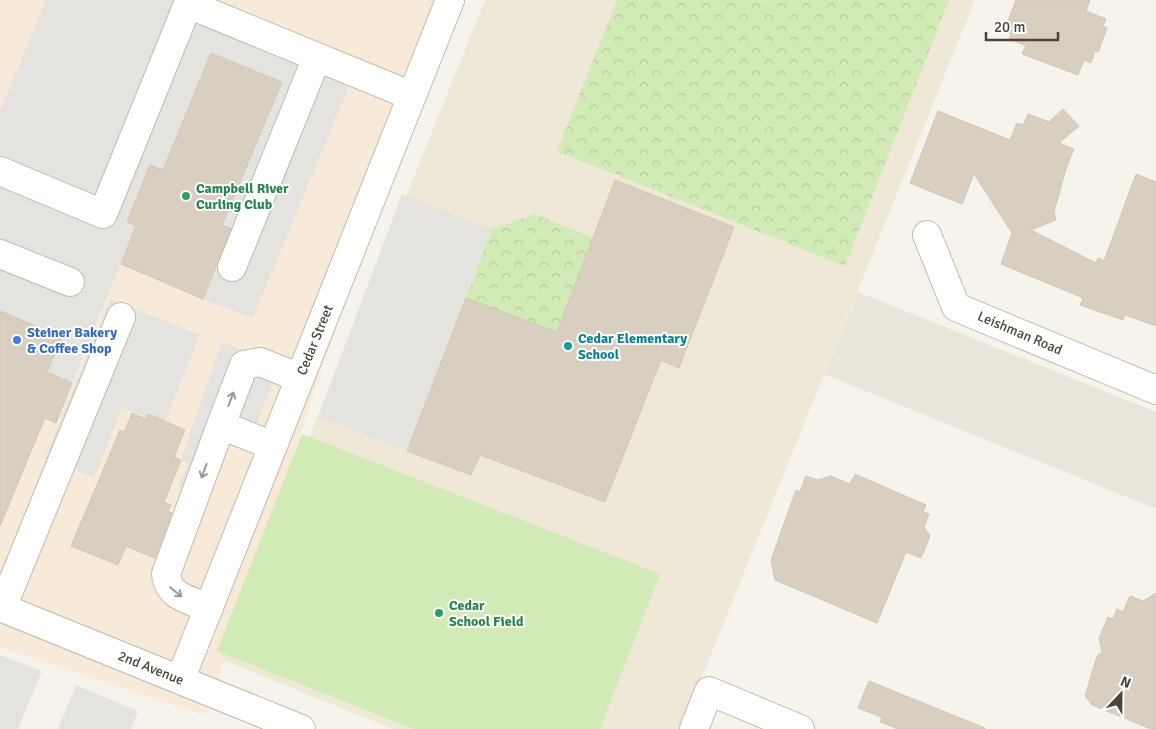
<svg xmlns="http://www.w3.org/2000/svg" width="1156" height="729" viewBox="0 0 1156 729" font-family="Signika,sans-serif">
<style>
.residential{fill:#eae5da}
.commercial{fill:#f7ead8}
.education{fill:#efe8d6}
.park{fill:url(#park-crowns)}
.pitch{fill:#d2eab5}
.parking{fill:#e5e3e0}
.building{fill:#d8cfc1;stroke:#d3c7b4}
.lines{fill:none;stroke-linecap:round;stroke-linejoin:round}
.minor-casing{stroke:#c2bbae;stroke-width:30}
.minor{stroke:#fff;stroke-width:28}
.oneway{stroke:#9c9892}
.leisure-dot{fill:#2e9e5b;stroke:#fff;stroke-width:2}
.shop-dot{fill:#3f7fe0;stroke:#fff;stroke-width:2}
.culture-dot{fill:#0f9aa8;stroke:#fff;stroke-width:2}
.labels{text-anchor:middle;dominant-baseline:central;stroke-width:4;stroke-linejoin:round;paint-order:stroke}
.leisure-label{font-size:14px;font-weight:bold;fill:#27864d;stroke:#fff;text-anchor:start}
.shop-label{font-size:14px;font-weight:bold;fill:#366cbe;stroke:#fff;text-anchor:start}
.street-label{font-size:14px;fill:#4b4439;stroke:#fff}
.culture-label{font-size:14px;font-weight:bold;fill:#0d838f;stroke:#fff;text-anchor:start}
</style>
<defs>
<pattern id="park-crowns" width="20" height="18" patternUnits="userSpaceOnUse" patternTransform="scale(1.25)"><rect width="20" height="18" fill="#d2eab5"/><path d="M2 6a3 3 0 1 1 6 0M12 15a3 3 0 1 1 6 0" fill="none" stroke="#b6ca9c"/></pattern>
</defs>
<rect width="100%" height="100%" fill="#f6f3ec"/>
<path class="residential" d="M858,292L1156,412V509L824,374Z"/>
<path class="commercial" d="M0,0H446L206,715L0,647Z"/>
<path class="education" d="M485,0H975L681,729H393L220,659Z"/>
<path class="park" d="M617,0H949L845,266L557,151Z
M535,214L593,238L557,332L466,298L492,229Z"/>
<path class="pitch" d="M302,434L660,574L600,729H414L217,651Z"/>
<path class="parking" d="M46,0H216L360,60L253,318L203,299L232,230L222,225L282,82L211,53L163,170L150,165L127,222L136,226L72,383L47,372L62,337L0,311V111Z
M402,194L492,229L407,451L318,417Z
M110,299L200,335L164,424L122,408L94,478L45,458Z
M222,342L280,365L247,447L223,437L194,493L178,487L188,464L181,460Z
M0,655L42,671L18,729H0Z
M76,685L138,711L131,729H58Z"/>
<path class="building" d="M1016,0H1090L1086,11L1106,19L1103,26L1107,28L1098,52L1095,51L1091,63L1084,60L1078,75L1022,54L1026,46L1009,39L1011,34L1004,31Z
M211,53L282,82L222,225L231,229L203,299L121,264L136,226L127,222L150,165L163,170Z
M1063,109L1079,126L1059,143L1074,149L1066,169L1054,212L1056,220L1031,230L1096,263L1098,258L1104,261L1136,174L1156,182V326L1125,315L1123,320L1080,305L1083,298L1001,264L1012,233L974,174L962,204L910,183L938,111L1010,140L1017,123L1023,125L1028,114L1049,122Z
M615,180L734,227L679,368L661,360L605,502L480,455L471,475L407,451L466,298L557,332Z
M0,311L62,337L47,372L72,383L56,423L45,418L0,526Z
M132,413L146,419L148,414L185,430L174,457L181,460L164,502L171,505L168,511L172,513L155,558L126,546L118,565L71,546L120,430L124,432Z
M855,474L926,505L923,512L929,514L924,527L930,536L921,558L906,552L877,623L775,580L771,560L796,490L800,492L806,476L818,480L831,476L850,484Z
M1156,593V729H1151L1092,705L1085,696L1097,656L1102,652L1099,638L1108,617L1113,619L1117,609L1123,612L1130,596L1143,601Z
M869,681L985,728V729H898L880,722L882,717L858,708Z"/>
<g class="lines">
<defs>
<path id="minor" d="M0,171L103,214L188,4L412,96
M927,235L956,307L1156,390
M0,254L70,282
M232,267L317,57
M273,446L221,425L244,365L260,362L300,378
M0,607L301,729
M2,608L121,317
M209,608C190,600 168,597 166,574L221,425
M180,680L450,0
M694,729L709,691L800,729"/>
</defs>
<use href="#minor" class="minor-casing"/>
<use href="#minor" class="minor"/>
</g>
<defs><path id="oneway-shaft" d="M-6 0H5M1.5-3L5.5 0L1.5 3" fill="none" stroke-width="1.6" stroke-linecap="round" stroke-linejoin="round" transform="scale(1.25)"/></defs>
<g class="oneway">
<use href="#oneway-shaft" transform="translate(231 399) rotate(-69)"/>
<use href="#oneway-shaft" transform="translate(204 471) rotate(110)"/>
<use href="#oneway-shaft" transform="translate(176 592) rotate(39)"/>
</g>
<g class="leisure-dot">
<circle cx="186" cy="196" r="5"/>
<circle cx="439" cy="613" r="5"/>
</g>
<circle class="shop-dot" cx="17" cy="340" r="5"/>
<circle class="culture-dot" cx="568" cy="346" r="5"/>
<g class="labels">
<g class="leisure-label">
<text x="196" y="188">Campbell River<tspan x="196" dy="16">Curling Club</tspan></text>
<text x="449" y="605">Cedar<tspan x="449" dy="16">School Field</tspan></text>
</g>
<g class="shop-label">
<text x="27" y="332">Steiner Bakery<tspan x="27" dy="16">&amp; Coffee Shop</tspan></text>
</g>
<g class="street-label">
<text transform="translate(1020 333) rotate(23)">Leishman Road</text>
<text transform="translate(315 340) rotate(-68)">Cedar Street</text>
<text transform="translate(151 668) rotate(22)">2nd Avenue</text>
</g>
<g class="culture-label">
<text x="578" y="338">Cedar Elementary<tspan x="578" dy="16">School</tspan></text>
</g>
</g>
<g transform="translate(1121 694) rotate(22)" stroke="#ffffff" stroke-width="4" paint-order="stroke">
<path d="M0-4L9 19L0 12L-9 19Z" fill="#4b4439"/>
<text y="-8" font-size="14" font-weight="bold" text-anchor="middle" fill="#4b4439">N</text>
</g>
<path d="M986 32v8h72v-8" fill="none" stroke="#4b4439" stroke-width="2.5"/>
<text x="994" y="32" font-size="15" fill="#4b4439" stroke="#ffffff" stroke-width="4" paint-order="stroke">20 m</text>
</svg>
